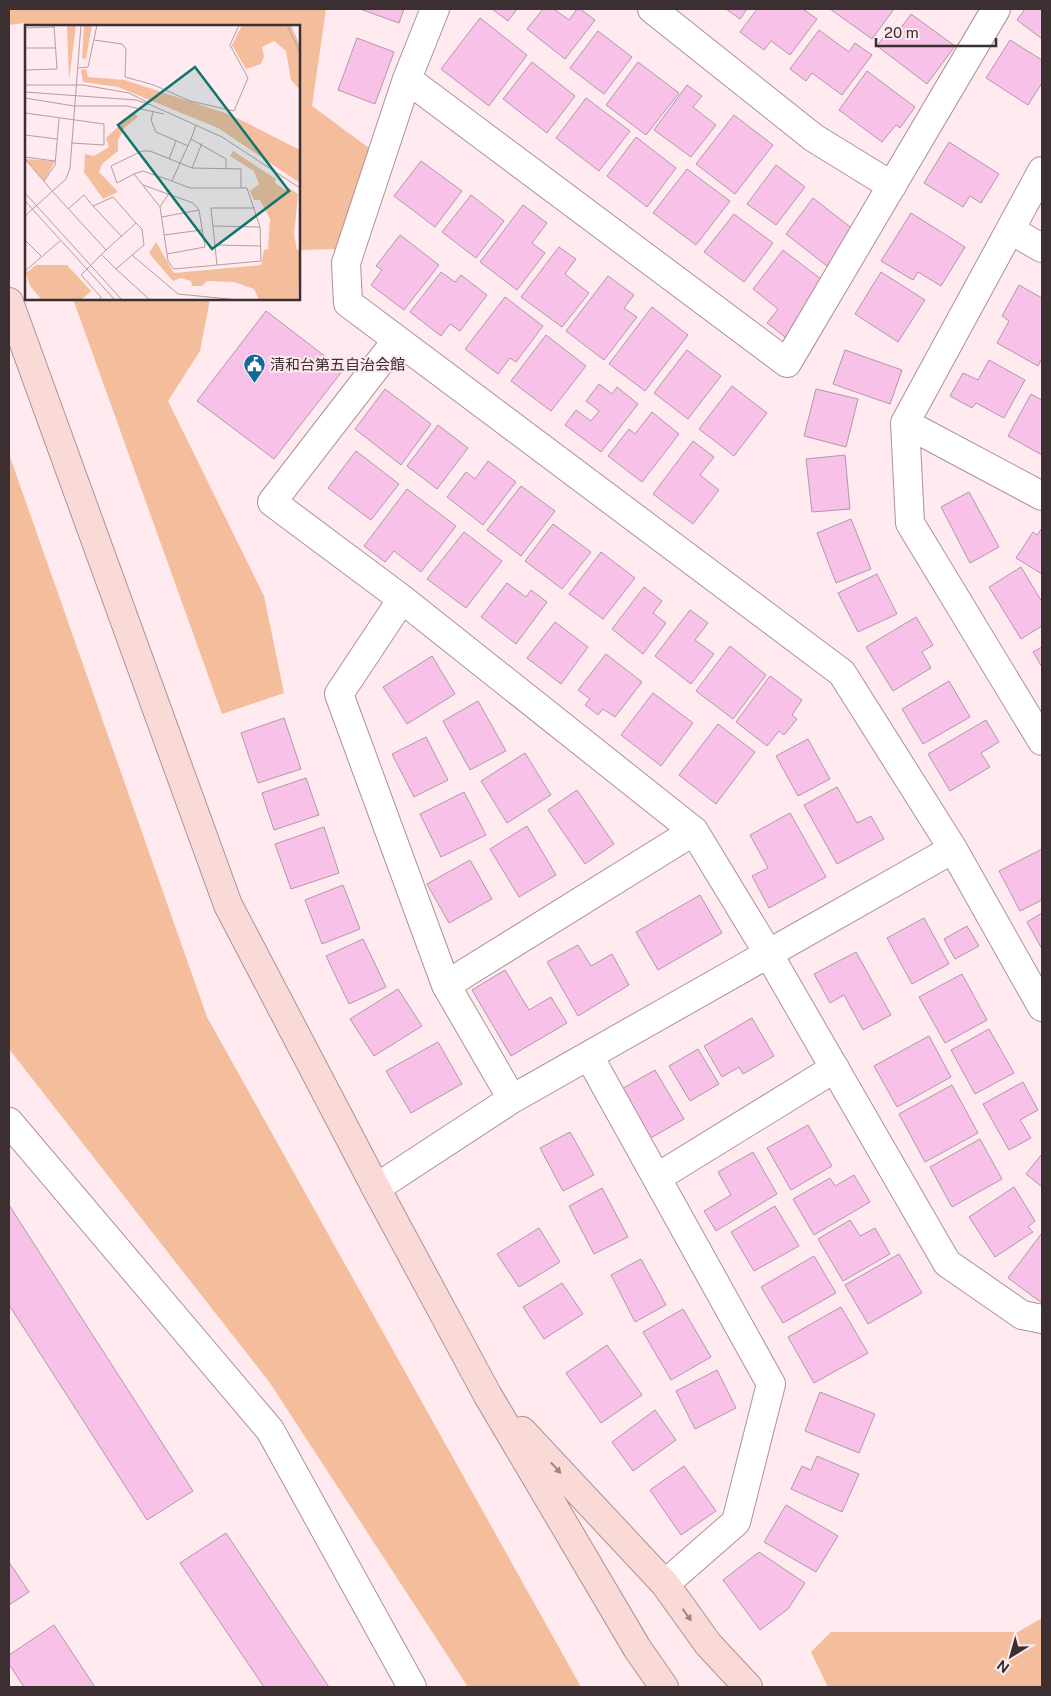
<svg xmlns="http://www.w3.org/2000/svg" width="1051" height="1696" viewBox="0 0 1051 1696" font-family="'Public Sans','Noto Sans JP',sans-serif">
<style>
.green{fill:#f4bd9c}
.building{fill:#f8c1e7;stroke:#b198a9}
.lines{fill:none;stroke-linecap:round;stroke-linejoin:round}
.street-casing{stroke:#af9198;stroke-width:30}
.secondary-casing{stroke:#af9198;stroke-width:30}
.street{stroke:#fff;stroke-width:28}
.secondary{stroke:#fadad7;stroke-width:28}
.oneway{fill:#9a8484}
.labels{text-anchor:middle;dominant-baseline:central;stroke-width:4;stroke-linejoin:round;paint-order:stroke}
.poi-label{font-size:15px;fill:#3b2f31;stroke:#feeaef;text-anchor:start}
.inset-road{fill:none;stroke:#b09fa3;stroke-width:1}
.view{fill:#0f766e;fill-opacity:0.15;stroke:#0f766e;stroke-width:2.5}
.inset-edge{fill:none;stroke:#3b2f31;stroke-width:2.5}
</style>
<rect width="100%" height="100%" fill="#feeaef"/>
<path class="green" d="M9,9H326L312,106L369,148L337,249L299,250V26H26V31L24,23L9,25Z
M73,299H210L200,351L168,401L264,596L284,693L222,714Z
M9,454L207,1017L581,1687H468L270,1383L9,1049Z
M1042,1618V1687H828L811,1652L831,1632H1018Z"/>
<path class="building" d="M360,9H404L399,23Z
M492,9H517L508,21Z
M543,9H554L569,20L577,9H580L595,20L565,59L527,29Z
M726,9H747L740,19Z
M757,9H803L817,19L790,55L771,41L764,50L740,32Z
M830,9H894L872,39Z
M1025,9H1042V39L1017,20Z
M911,14L955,46L927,84L877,46L888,31L895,36Z
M480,18L527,55L489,106L441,69Z
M819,30L849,52L855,43L872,55L842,95L812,73L806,81L790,69Z
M598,31L632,57L604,94L570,68Z
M357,38L394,52L375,104L338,90Z
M1010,40L1042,60V83L1028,105L986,78Z
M532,62L575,96L547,133L503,99Z
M638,62L679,93L646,135L606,105Z
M867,71L915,107L900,128L896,125L882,142L839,110Z
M687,85L702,96L693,107L716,125L691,157L654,130Z
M586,98L630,131L599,171L556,138Z
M734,115L773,145L735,194L696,164Z
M636,137L676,168L647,207L607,176Z
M949,142L999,174L981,203L970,196L963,207L924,183Z
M421,161L462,191L435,227L394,196Z
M776,165L805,187L776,225L747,204Z
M687,169L730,201L696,245L653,213Z
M471,195L504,221L476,258L442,232Z
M813,198L854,230L827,266L786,234Z
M523,205L547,223L532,243L545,253L517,290L480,262Z
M911,213L965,247L941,286L918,272L913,280L881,261Z
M734,214L773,243L744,282L704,252Z
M400,235L439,265L404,310L371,285L382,270L376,266Z
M559,247L576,259L565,274L589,293L562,327L521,297Z
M783,250L826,283L785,337L767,323L778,309L753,289Z
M441,272L455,282L461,275L487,295L460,331L450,324L441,336L410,312Z
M881,272L925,300L898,342L855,314Z
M608,276L634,295L624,308L637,317L604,360L566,331Z
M1019,285L1042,298V358L1038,366L997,343L1009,321L1002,316Z
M505,297L543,326L516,362L510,358L498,374L465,349Z
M652,307L688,335L645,391L609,364Z
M266,311L343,370L274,459L197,401Z
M546,335L586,366L551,411L511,381Z
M687,350L721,376L688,419L654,393Z
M845,350L902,370L890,404L833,384Z
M989,360L1025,380L1004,418L976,403L972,408L950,396L963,373L978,380Z
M599,384L612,394L617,387L638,404L601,452L565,425L576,410L591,421L599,411L586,401Z
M732,386L767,413L734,456L699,429Z
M385,389L431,424L401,465L355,429Z
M816,389L858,399L846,447L804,436Z
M1031,394L1042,400V455L1008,436Z
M652,412L679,434L642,482L608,456L629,429L635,434Z
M438,425L468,448L437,489L407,466Z
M693,441L714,457L700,475L719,490L693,524L653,494Z
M356,451L399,484L371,520L328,488Z
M845,455L850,509L812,512L806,459Z
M488,461L516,482L483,525L447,497L466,472L475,479Z
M521,486L555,511L521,556L487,530Z
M407,489L456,526L421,572L394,551L385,562L364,546Z
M969,492L999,547L970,563L941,507Z
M851,519L871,569L836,583L817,533Z
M553,524L591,552L562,589L525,561Z
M1042,528V574L1016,558L1033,532L1037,535Z
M464,532L502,561L466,608L427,579Z
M601,552L635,578L603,619L569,594Z
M1021,567L1042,602V626L1021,639L989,587Z
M877,574L897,614L858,632L838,593Z
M507,583L526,597L531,590L547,602L516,644L481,617Z
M644,587L662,601L653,613L666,623L643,654L612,629Z
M690,610L708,623L695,640L714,654L691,684L655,656Z
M916,617L933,645L922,652L931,668L893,691L866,647Z
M555,622L588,647L561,684L527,658Z
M730,646L766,675L733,719L696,691Z
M1042,647V667L1033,652Z
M606,654L642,682L615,717L603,709L598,715L585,705L590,699L578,690Z
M432,656L455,694L407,724L383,687Z
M770,676L802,700L792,715L797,719L784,735L779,731L767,746L736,722Z
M949,681L970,717L923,744L902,709Z
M653,693L693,723L661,766L621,735Z
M478,701L506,751L470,770L443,721Z
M284,718L301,769L258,783L241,733Z
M986,720L999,742L981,753L990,767L950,791L928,754Z
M718,724L755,752L716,804L679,775Z
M426,737L448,780L414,797L392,754Z
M808,739L830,779L798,796L776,756Z
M525,753L551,795L507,823L481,781Z
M306,778L319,815L274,830L262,793Z
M837,787L857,823L871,816L884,839L837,864L804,805Z
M577,790L614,844L585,864L548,810Z
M464,792L486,835L441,857L420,814Z
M790,813L826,877L769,908L752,876L768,868L750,835Z
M527,826L556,875L519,897L490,849Z
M324,827L339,873L291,889L275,844Z
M1042,849V900L1020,911L999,871Z
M470,860L492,899L449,923L427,884Z
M343,885L360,929L322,944L305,900Z
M700,895L722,933L658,970L636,932Z
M1042,913V949L1027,922Z
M924,918L949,964L912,984L887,938Z
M967,926L979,946L955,959L944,939Z
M363,939L386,987L349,1004L326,956Z
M578,945L591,966L612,954L629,985L578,1016L547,962Z
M856,952L891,1015L863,1030L844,995L830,1003L814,974Z
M505,970L529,1010L551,997L567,1023L511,1056L472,990Z
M962,974L987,1020L945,1043L919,997Z
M398,989L422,1026L374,1056L350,1019Z
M752,1018L774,1056L743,1074L739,1067L722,1077L704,1046Z
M989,1029L1014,1073L975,1094L951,1050Z
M929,1036L951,1077L897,1107L874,1066Z
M438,1042L462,1084L411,1113L386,1071Z
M698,1049L719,1084L690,1101L669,1066Z
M655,1070L684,1119L649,1139L620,1090Z
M1023,1082L1038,1110L1020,1120L1031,1138L1009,1150L983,1104Z
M952,1085L978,1133L925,1162L899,1114Z
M808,1125L832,1166L791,1190L767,1148Z
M570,1132L594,1175L563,1191L540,1148Z
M980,1139L1002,1179L952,1207L930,1167Z
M753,1152L777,1194L716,1231L704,1211L731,1195L718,1172Z
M1042,1154V1187L1026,1174Z
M854,1175L870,1202L814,1235L793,1199L830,1178L835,1186Z
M1014,1187L1035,1221L1028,1227L1033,1232L995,1257L969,1217Z
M602,1188L628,1237L594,1254L569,1206Z
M9,1205L193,1491L147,1520L9,1305Z
M775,1206L799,1246L754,1271L731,1232Z
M850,1220L860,1236L875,1228L890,1254L843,1281L818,1239Z
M539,1228L560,1262L519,1287L497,1254Z
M1042,1233V1303L1008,1278Z
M899,1254L922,1293L868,1324L845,1285Z
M814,1256L836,1293L783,1323L761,1287Z
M641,1259L666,1305L635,1322L611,1275Z
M562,1283L583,1314L544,1339L523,1307Z
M841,1307L868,1353L814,1383L788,1337Z
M683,1309L711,1357L671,1380L643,1332Z
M607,1345L642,1395L601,1423L566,1373Z
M717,1370L736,1408L695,1429L676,1391Z
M820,1392L875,1414L859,1453L805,1431Z
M655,1410L676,1440L633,1471L612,1442Z
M817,1456L859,1474L842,1512L791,1489L802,1466L811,1470Z
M684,1466L716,1511L681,1535L650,1490Z
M786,1505L838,1536L816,1572L764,1542Z
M226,1533L329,1687H264L180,1563Z
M759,1552L805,1583L788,1609L760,1630L723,1580Z
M9,1562L29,1592L9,1605Z
M54,1625L95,1687H24L9,1664V1655Z"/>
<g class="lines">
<defs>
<path id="street" d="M652,9L814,138L892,186
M407,79L787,363L996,9
M1042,171L905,423L910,523L1042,741
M1010,230L1042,248
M397,340L272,502L402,599L694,831L768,953L947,1263L1022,1315L1042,1319
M905,423L1042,496
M402,599L339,694L446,985L512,1099
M953,849L1042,1007
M446,985L694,831
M589,1056L771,1384L736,1522L665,1584
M9,1122L270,1430L412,1687
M658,1177L835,1068
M376,1188L512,1099L953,849L842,673L348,303L346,263L407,79L435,9"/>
<path id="secondary" d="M9,302L228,905L376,1188L487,1394L637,1648L664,1687
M522,1431L665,1584L708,1644L748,1687"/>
</defs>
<use href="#street" class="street-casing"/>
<use href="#secondary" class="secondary-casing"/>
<use href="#street" class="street"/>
<use href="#secondary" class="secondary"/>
</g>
<defs><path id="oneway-solid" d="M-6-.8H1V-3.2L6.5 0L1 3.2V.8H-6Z" transform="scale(1.25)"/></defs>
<g class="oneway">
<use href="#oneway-solid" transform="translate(556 1468) rotate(47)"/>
<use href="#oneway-solid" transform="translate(687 1615) rotate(54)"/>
</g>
<defs>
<symbol id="civic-pin" viewBox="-11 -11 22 30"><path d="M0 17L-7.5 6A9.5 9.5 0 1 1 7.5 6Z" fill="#0e6a99" stroke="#feeaef"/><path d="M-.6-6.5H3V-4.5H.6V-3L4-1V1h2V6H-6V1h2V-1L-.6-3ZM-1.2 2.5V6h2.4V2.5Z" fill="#fff"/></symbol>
</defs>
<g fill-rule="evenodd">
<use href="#civic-pin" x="242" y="352" width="25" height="34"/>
</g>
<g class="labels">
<g class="poi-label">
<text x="270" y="364">清和台第五自治会館</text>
</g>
</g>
<g transform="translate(25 25)">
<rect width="275" height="275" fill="#feeaef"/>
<path d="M42,0H51L44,55ZM59,0H67L61,34L57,33ZM217,0H266L275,21V65L266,55L261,26L249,16L237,22L239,31L236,39L221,44L207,20ZM61,44L63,52L100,55L206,90L275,125V158L193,103L93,62L58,57L56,45ZM109,87L113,92L99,103L93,115V126L77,139L74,147L93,167L78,174L59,147L60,129L69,131L84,122L81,113ZM208,126L251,154L250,158L260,165L264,163L273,169L269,210L272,225H275L273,275H234L229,264L209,257L182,256L177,261H167L166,256L156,253L148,256L124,228L131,217L149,248L236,240L239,225L243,224L245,194L235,175H229L225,166L234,159L229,146L205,131ZM0,134L30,136L19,156ZM11,240H42L66,266L56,275H17L5,261L1,248Z" fill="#f4bd9c"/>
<path class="inset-road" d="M262,0L275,27M0,3L29,2M69,15L97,19L101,24L100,52L129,60L165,76L209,86L223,53L205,20L214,0M0,23H30M53,43L63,42L72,0M0,45L32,44L29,0M0,60H58L104,68L124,78M0,67L111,75L126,80L197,112L275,163M0,73L49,81H102L139,89M128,87L126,95L131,107L163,121M0,88L79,99V120L46,118M171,100L166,114L155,138L147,156L165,163H222L235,202L236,236L149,244L143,236L135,182L109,149L92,158L86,141L117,126H125L155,138L167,143L216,144V163M0,110L32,114M166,114L201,134V144M0,132L30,136M0,134L28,167L81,225L111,198L88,172L68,181L59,170L43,184M144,134L151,116M167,143L177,118M109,149L118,146L147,156M19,156L30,140L34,94M118,160L168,178L174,185L180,222L142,229M0,168L97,275M0,176L90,275M68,181L97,212M135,182L144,168M0,191L41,154L45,143L56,0M137,192L174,185M111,198L117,204L119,220L91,244L125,275M188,201L235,202M139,210L177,205M0,215L17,232M190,220L236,221M76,229L91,244M107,230L153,269L214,275M192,240L186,183H230M0,246L35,216M74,275L76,272L56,250L81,225"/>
<path class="view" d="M170,42L264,166L187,224L93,100Z"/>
<rect width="275" height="275" class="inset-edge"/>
</g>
<rect width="1051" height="1696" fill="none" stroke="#3b2f31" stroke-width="20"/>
<g transform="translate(1011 1656) rotate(217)" stroke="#feeaef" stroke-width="4" paint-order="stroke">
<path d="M0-4L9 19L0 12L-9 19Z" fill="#3b2f31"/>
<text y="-8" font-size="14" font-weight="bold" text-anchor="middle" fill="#3b2f31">N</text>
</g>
<path d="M876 38v8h120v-8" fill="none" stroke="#3b2f31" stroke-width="2.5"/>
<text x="884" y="38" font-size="15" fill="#3b2f31" stroke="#feeaef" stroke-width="4" paint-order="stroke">20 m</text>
</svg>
